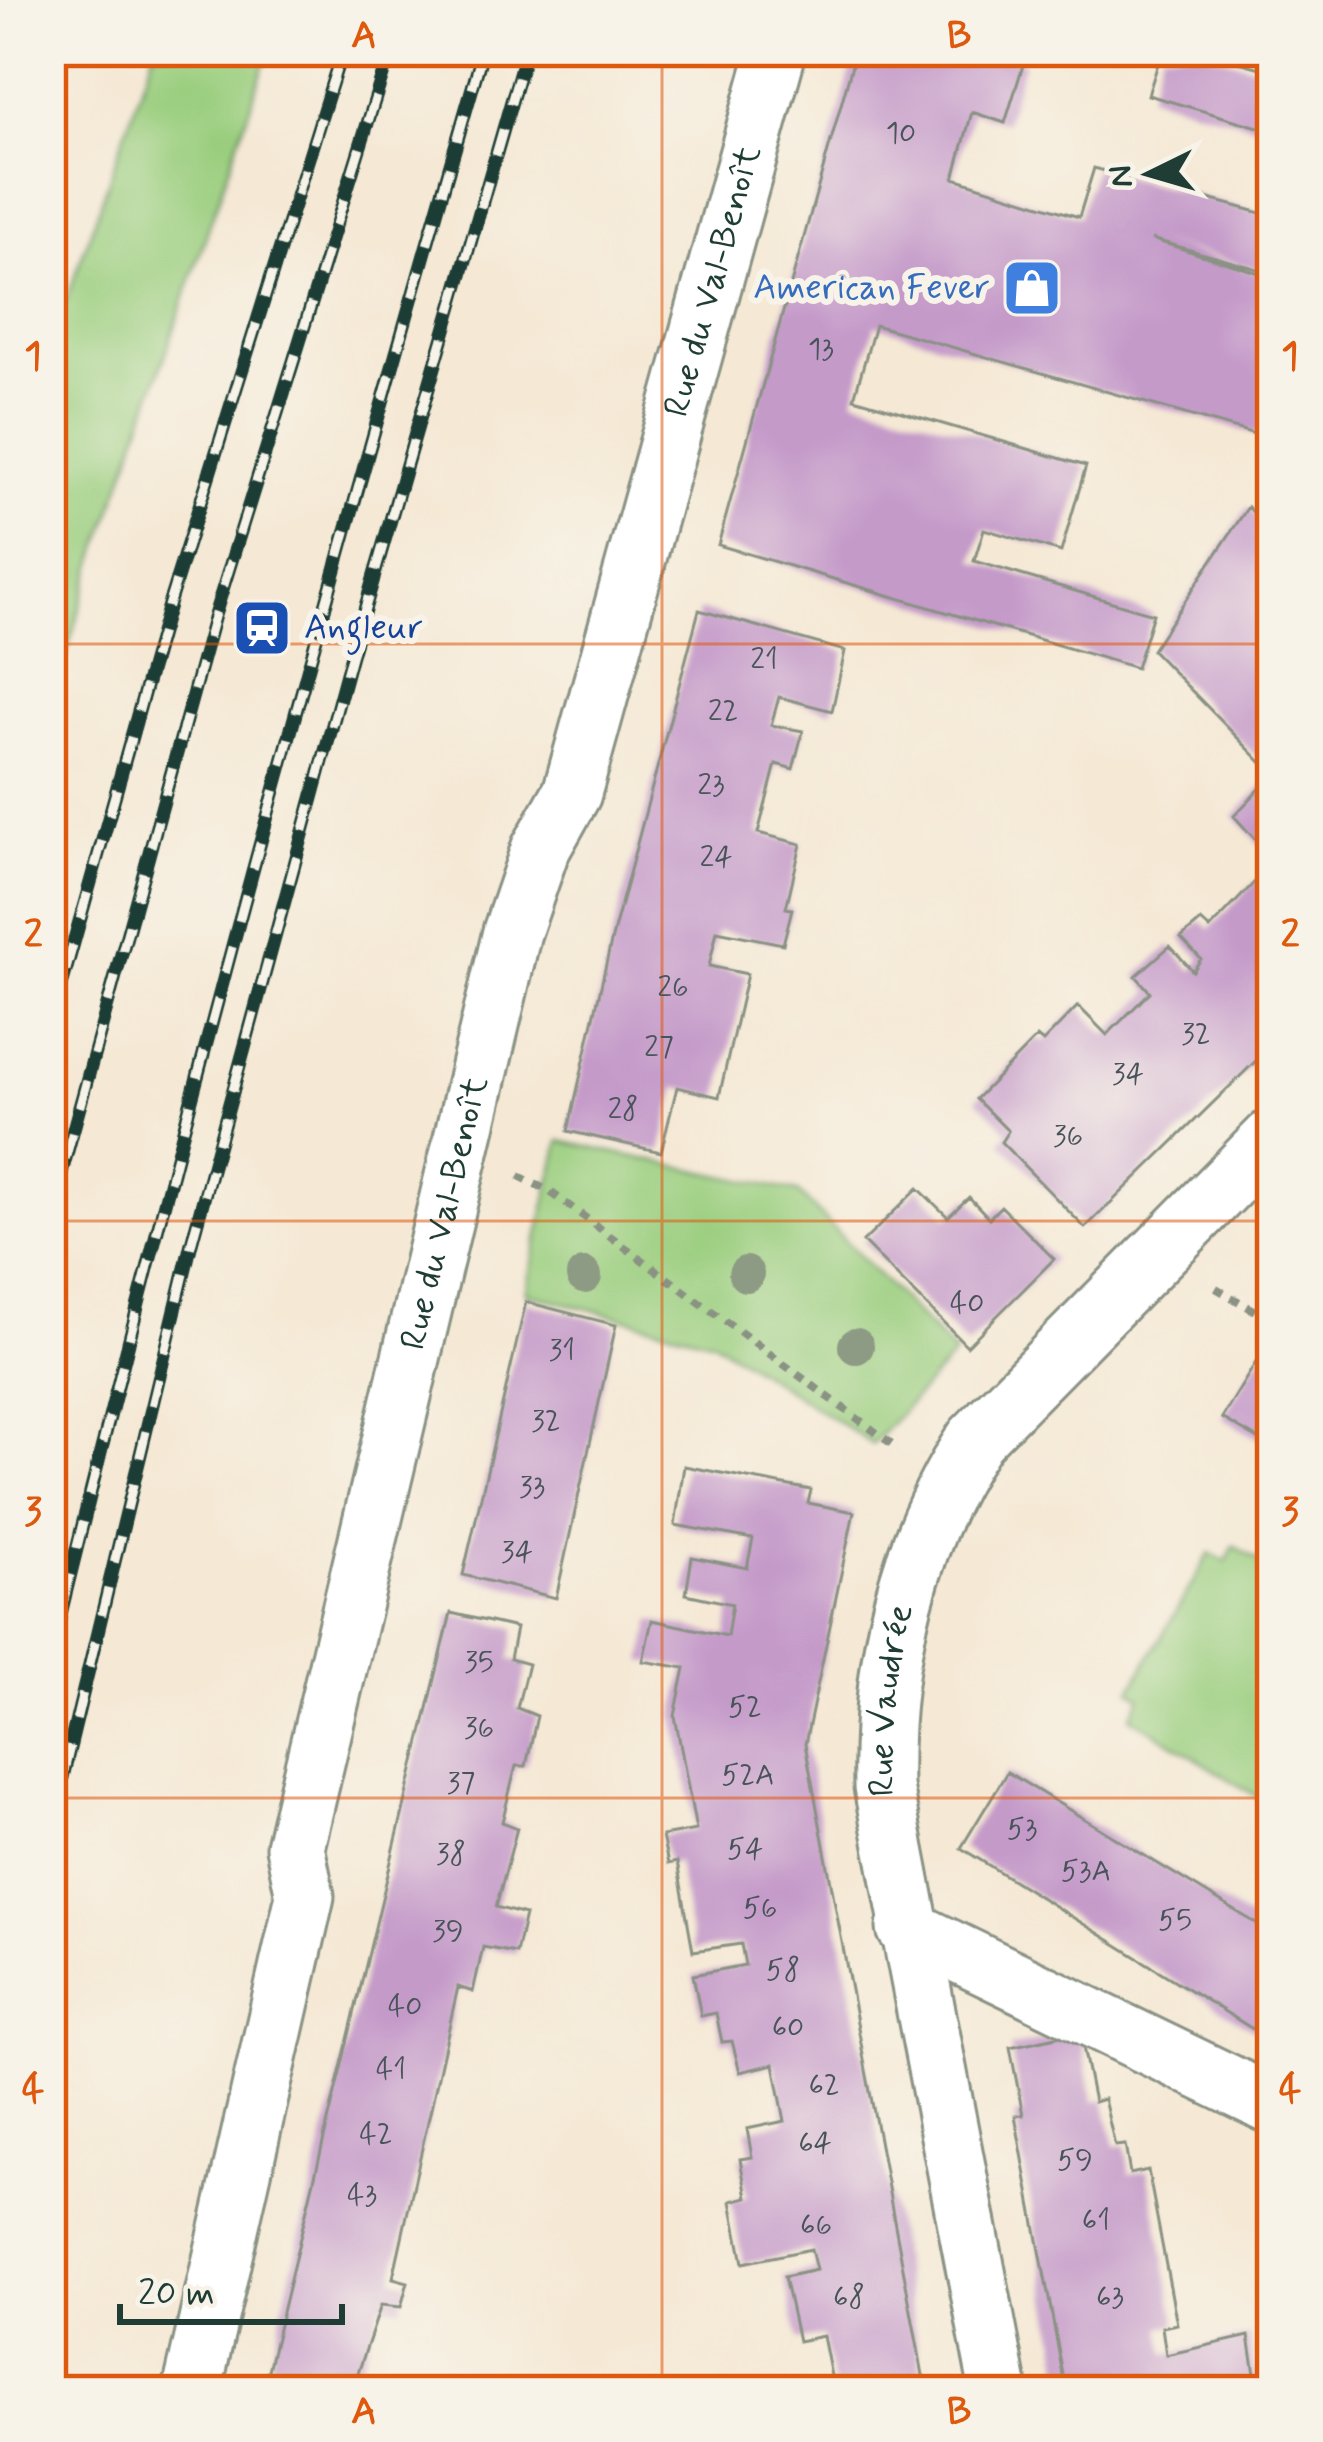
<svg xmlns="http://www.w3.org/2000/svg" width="1323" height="2442" viewBox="0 0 1323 2442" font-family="Mynerve,sans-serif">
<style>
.green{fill:#9ace7e;stroke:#5c8659;stroke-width:3}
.building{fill:#c49ac9}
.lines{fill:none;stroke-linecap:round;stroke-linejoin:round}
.street-casing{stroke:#8a9284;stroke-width:63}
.path{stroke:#8a9284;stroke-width:8;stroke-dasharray:9 9;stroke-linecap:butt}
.street{stroke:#fff;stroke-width:57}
.rail-casing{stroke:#1f3d34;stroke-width:14}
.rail{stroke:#f7f3e8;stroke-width:9;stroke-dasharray:27;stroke-linecap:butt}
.tree{fill:#8d9a84}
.grid{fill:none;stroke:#de580e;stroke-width:3;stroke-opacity:0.55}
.labels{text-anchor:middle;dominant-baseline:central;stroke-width:12;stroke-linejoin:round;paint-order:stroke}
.number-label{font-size:30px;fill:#485459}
.street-label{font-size:36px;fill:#1f3d34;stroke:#f7f3e8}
.shop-label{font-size:36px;fill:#366cbe;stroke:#f7f3e8;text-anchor:end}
.transit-label{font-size:36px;fill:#164399;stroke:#f7f3e8;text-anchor:start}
.neatline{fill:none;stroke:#de580e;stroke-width:4.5}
.grid-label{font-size:39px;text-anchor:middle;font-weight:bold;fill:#de580e}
</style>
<rect width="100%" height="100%" fill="#f7f3e8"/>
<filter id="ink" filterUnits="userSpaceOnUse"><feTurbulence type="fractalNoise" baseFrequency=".00833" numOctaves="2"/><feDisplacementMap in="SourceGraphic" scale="24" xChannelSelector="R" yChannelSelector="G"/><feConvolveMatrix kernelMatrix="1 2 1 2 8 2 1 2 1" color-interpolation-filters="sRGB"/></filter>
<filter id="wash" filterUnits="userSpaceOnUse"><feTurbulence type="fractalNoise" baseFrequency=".004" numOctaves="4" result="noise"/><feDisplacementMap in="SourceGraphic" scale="48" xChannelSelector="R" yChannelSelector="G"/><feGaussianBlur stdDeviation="2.7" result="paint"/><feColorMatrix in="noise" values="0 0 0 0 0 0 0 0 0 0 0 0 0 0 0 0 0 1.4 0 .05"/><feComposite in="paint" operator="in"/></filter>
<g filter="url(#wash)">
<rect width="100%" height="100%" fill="#f5e8d4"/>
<path class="green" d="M154,51H269L87,584L51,706V344Z
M560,1141L798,1192L955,1354L872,1444L713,1341L526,1293Z
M1234,1546L1272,1569V1806L1131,1717L1141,1697L1131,1690L1210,1553L1226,1562Z"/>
<g id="blocks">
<path class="building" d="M856,51H987L1024,62L1005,123L972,112L954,178L1079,217L1094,168L1272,216V273L1151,239L1272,277V439L875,325L854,398L1086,466L1061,552L984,529L974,561L1153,614L1136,668L718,545Z
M1162,51H1197L1272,71V131L1148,95Z
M1248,507L1272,532V773L1152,650Z
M699,610L845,651L832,711L779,697L771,725L803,731L793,769L776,764L758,833L801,844L786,908L792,909L783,944L717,931L709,966L747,974L719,1097L677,1087L661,1152L568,1131L612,938Z
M1272,776V858L1234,816Z
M1272,864V1045L1085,1228L1001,1142L1008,1131L976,1099L1037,1037L1043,1042L1078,1006L1107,1035L1150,992L1136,976L1170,946L1193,971L1201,959L1181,938L1201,921L1210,929Z
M918,1188L948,1217L969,1197L989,1218L1001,1206L1054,1259L967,1346L863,1242Z
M526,1302L616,1325L556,1598L463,1575Z
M1272,1336V1447L1222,1418Z
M684,1466L811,1490L808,1503L854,1512L805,1744L926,2391H834L823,2336L798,2341L784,2277L816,2270L811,2249L743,2263L731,2201L747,2197L740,2159L752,2157L747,2129L785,2121L774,2064L740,2072L732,2041L722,2042L716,2013L701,2016L693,1975L745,1965L741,1944L693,1951L677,1862L668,1864L662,1836L696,1830L675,1716L685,1668L643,1661L652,1620L727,1636L732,1604L686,1594L692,1557L747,1568L753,1539L675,1525Z
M451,1613L516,1628L510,1659L528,1664L517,1708L537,1716L526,1766H516L502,1822L517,1828L496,1907L525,1915L516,1953L483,1947L473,1992L458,1987L393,2278L408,2282L401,2307L381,2305L352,2391H263Z
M1007,1772L1272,1933V2041L961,1848Z
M1080,2032L1094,2102L1104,2099L1115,2146L1125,2145L1130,2174L1148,2170L1177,2324L1162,2327L1166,2355L1249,2336L1256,2380L1210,2391H1066L1015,2116L1023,2115L1010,2047Z"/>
</g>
</g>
<g filter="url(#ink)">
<use href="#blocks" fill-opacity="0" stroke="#8a9284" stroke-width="3"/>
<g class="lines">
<defs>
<g id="street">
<path d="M906,1928L1272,2105"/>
<path id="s1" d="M192,2391L305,1896L295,1847L512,932L540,850L572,793L777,51"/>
<path id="s2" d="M999,2391L883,1787C880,1664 907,1542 975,1439L1272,1138"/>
</g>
</defs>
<use href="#street" class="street-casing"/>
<path class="path" d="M519,1176L549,1191L896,1447
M1216,1288L1272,1321"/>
<use href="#street" class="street"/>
<defs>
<path id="rail" d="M51,1023L169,603L342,51
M51,1211L214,617L390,51
M51,1653C182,1115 329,583 483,51
M51,1825L191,1245L352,653L526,51"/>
</defs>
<use href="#rail" class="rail-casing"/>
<use href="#rail" class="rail"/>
</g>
<g class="tree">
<circle cx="746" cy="1274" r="18"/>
<circle cx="584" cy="1276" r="18"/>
<circle cx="856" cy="1346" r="18"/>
</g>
</g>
<path class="grid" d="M662,51V2391M51,644H1272M51,1221H1272M51,1798H1272"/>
<defs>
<symbol id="shop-square" viewBox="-11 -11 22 22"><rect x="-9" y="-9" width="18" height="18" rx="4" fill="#3f7fe0" stroke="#f7f3e8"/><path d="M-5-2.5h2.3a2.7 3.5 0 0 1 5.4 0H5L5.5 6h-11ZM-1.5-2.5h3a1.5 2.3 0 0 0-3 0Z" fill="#fff"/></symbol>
<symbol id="station-square" viewBox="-11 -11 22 22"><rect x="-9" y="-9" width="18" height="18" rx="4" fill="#1a4fb4" stroke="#f7f3e8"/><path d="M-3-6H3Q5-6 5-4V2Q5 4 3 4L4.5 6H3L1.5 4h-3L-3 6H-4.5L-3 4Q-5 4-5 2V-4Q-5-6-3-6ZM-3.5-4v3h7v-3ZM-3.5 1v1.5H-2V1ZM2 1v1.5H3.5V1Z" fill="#fff"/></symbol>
</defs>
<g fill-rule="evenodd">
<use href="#shop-square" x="999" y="255" width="66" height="66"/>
<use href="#station-square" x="229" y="595" width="66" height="66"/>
</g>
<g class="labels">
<g class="number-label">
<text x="901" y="133">10</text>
<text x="821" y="349">13</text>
<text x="764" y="659">21</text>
<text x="723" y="711">22</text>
<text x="711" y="785">23</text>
<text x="716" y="857">24</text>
<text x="673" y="987">26</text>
<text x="1196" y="1034">32</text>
<text x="659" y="1047">27</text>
<text x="1128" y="1074">34</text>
<text x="623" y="1109">28</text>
<text x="1068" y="1136">36</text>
<text x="967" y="1303">40</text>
<text x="562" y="1350">31</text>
<text x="546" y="1421">32</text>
<text x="532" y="1487">33</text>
<text x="517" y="1552">34</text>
<text x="479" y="1662">35</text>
<text x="745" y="1707">52</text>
<text x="479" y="1728">36</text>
<text x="748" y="1775">52A</text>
<text x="461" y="1783">37</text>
<text x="1022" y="1829">53</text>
<text x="745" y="1849">54</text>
<text x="451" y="1854">38</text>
<text x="1086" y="1871">53A</text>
<text x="760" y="1908">56</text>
<text x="1175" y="1920">55</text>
<text x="448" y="1931">39</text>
<text x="783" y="1970">58</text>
<text x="405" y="2006">40</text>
<text x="788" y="2027">60</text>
<text x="391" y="2069">41</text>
<text x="824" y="2085">62</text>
<text x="376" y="2134">42</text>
<text x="815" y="2143">64</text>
<text x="1075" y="2160">59</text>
<text x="362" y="2195">43</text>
<text x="1096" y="2220">61</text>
<text x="816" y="2225">66</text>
<text x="849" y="2297">68</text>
<text x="1110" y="2297">63</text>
</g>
<g class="street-label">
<text stroke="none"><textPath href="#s1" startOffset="2181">Rue du Val-Benoît</textPath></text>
<text stroke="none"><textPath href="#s1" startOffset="1209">Rue du Val-Benoît</textPath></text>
<text stroke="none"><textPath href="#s2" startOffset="702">Rue Vaudrée</textPath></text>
</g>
<g class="shop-label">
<text x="990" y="288">American Fever</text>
</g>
<g class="transit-label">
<text x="304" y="628">Angleur</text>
</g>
</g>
<rect width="1323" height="2442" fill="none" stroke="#f7f3e8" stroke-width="132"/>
<g transform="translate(1149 174) rotate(265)" stroke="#f7f3e8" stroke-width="9" paint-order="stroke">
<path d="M0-9L21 45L0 30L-21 45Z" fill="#1f3d34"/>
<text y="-18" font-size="33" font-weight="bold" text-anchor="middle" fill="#1f3d34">N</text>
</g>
<path d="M120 2304v18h222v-18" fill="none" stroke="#1f3d34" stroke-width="6"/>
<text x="138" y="2304" font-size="36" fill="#1f3d34" stroke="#f7f3e8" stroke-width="9" paint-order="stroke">20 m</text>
<rect x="66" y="66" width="1191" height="2310" class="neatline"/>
<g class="grid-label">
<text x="364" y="47">A</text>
<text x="959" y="47">B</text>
<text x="33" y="368">1</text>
<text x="1290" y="368">1</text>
<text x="33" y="946">2</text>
<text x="1290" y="946">2</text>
<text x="33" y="1523">3</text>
<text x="1290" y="1523">3</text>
<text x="33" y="2101">4</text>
<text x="1290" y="2101">4</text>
<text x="364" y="2423">A</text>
<text x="959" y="2423">B</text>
</g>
</svg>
